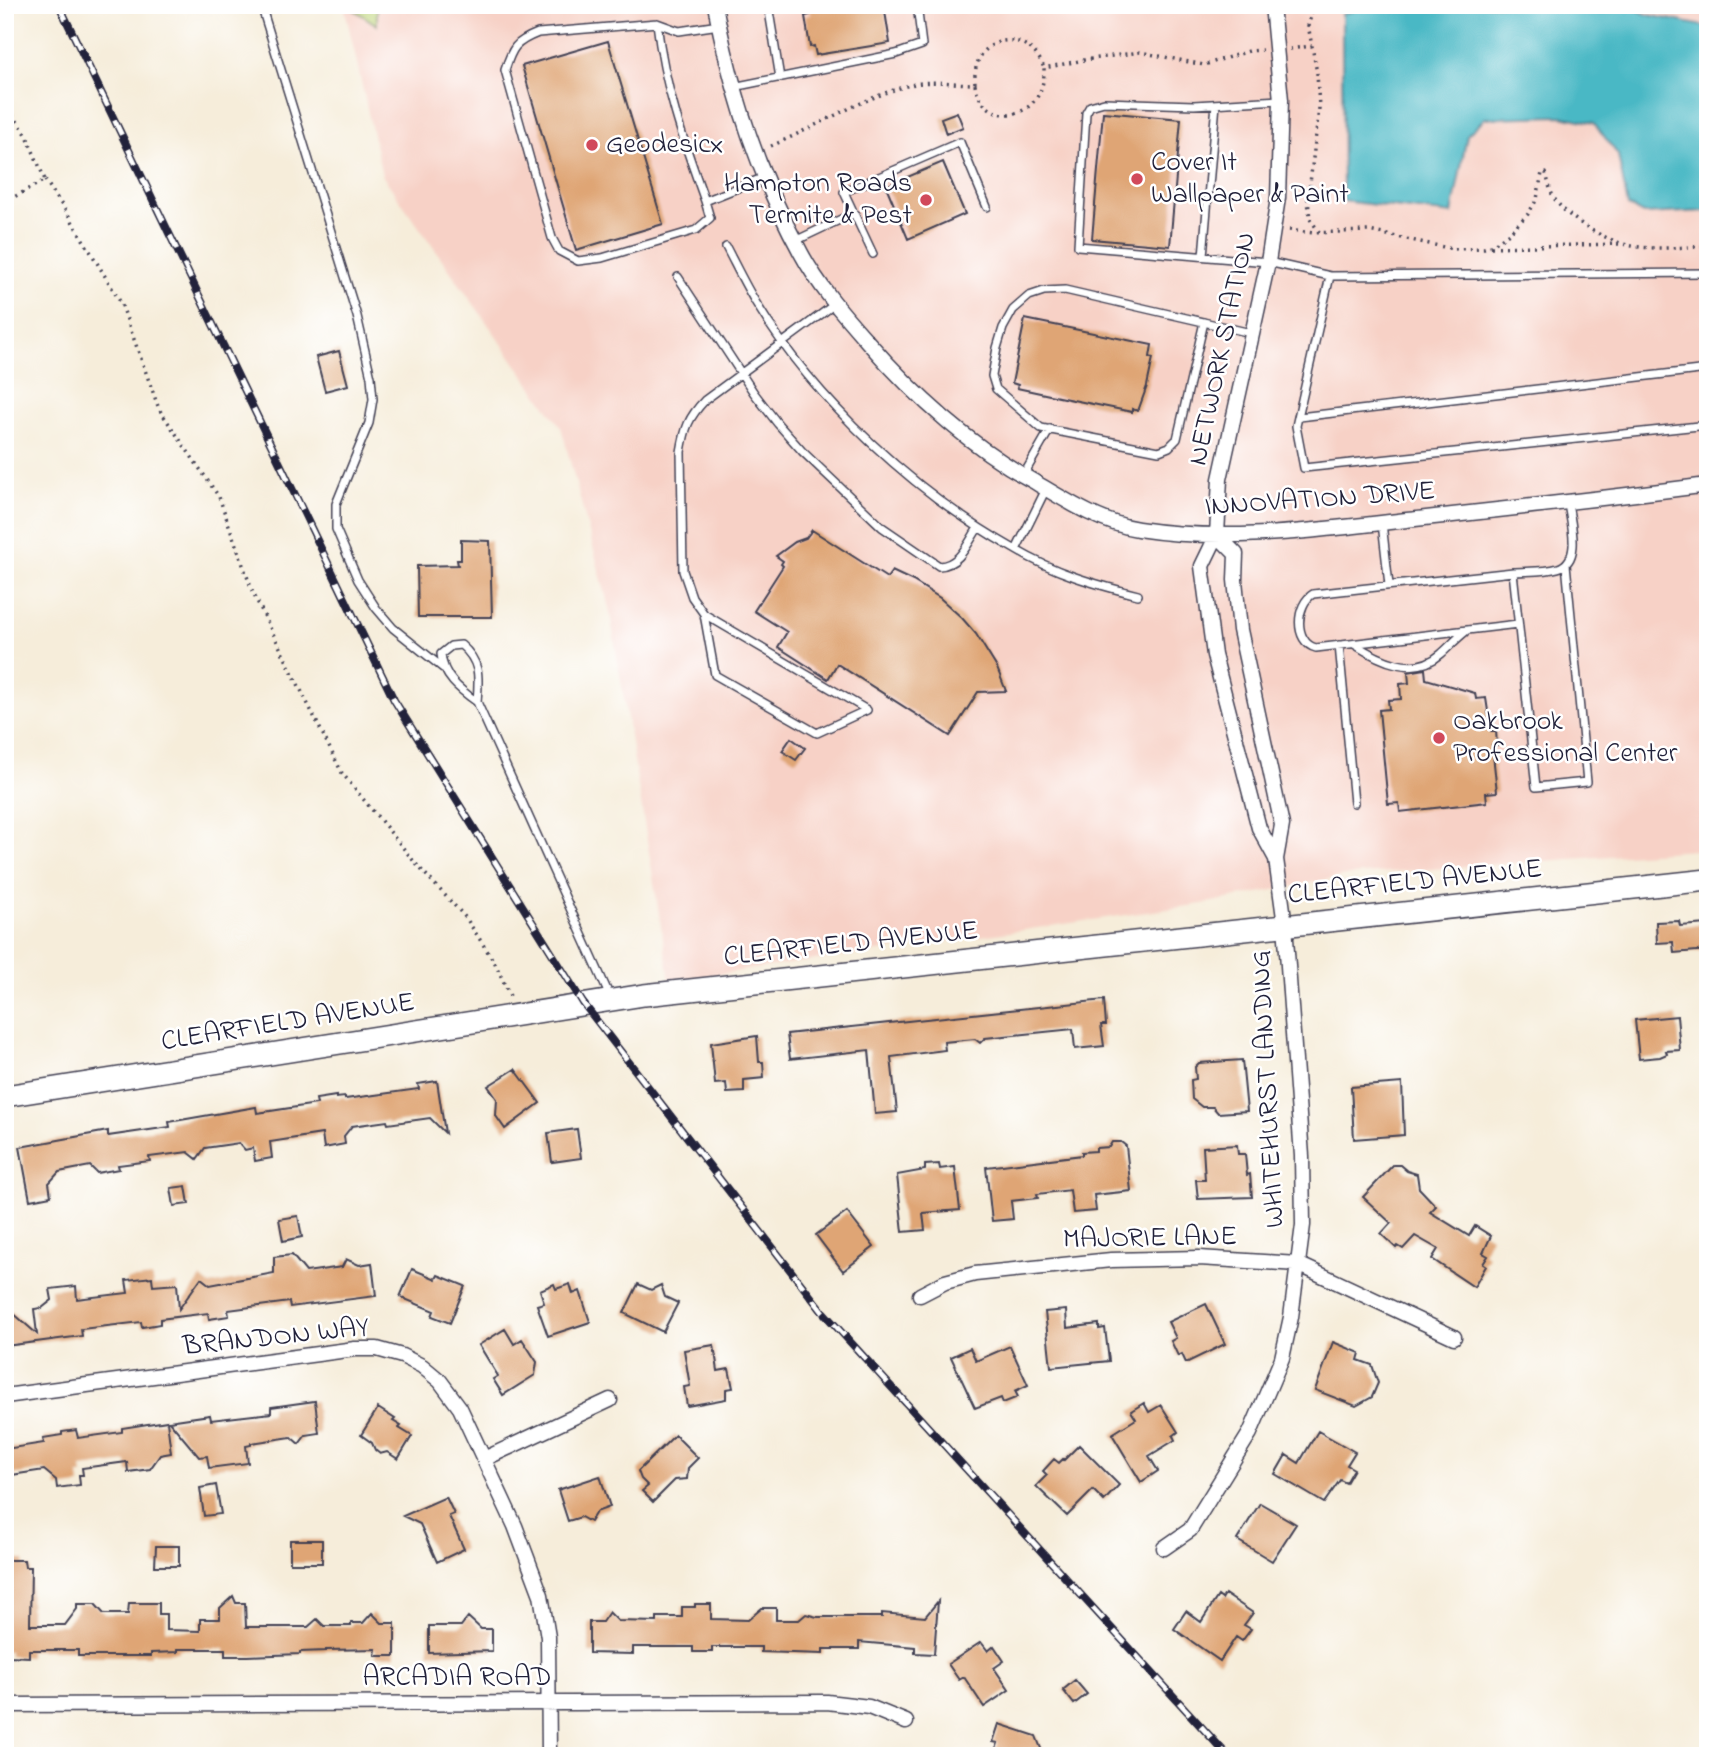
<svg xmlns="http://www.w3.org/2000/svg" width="1713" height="1761" viewBox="0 0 1713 1761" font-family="'Indie Flower',sans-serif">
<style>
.built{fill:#f7d1c6}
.green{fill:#bdd377;stroke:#707a59;stroke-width:2}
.water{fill:#4ab8c5;stroke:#366d80;stroke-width:2}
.building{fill:#dfa575}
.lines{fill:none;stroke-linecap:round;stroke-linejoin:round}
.lane-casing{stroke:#424053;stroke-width:10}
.street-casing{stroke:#424053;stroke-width:17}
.secondary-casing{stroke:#424053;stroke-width:24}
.path{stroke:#424053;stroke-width:3.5;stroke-dasharray:2 5;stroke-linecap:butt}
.lane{stroke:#fff;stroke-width:7}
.street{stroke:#fff;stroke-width:14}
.secondary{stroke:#fff;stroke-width:21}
.rail-casing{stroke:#22223b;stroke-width:8}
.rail{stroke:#fff;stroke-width:5;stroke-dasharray:16;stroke-linecap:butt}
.poi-dot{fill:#d1495b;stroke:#fff;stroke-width:2.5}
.labels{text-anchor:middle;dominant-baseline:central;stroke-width:5;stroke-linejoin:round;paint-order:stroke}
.poi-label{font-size:28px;fill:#22223b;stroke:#fff;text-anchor:start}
.street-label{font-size:28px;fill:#22223b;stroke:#fff}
</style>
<rect width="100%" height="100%" fill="#fff"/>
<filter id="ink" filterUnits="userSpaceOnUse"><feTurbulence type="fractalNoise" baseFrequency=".0143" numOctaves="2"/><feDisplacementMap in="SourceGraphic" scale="14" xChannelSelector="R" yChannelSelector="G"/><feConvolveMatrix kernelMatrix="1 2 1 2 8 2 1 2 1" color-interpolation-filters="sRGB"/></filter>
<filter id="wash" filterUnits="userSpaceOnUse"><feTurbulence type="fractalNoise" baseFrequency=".00686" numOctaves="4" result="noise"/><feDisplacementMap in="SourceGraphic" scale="28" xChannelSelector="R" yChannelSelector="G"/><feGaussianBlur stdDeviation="1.57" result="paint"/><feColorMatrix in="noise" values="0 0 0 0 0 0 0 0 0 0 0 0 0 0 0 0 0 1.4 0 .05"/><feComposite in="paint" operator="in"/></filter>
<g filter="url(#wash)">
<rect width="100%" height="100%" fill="#f6edda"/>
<path class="built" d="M344,5H1708V849L1350,875L1202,904L670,981L609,607L561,427L382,175Z"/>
<path class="green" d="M347,5H377V25Z"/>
<path class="water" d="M1373,5H1625L1649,15L1708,27V211L1643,214L1628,206L1618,155L1594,123L1561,116L1485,118L1467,135L1452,214L1343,201L1342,14Z"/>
<g id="blocks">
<path class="building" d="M808,5H884L890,43L816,55L814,46L810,47L805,16L810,15Z
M608,41L663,224L576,250L522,66Z
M957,112L963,127L946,134L941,118Z
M1103,112L1181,119L1170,246L1092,239Z
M943,162L965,214L908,239L886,186Z
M1025,319L1152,345L1150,357L1153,358L1147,386L1138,411L1132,409V412L1068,399L1017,388L1018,385L1012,383Z
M339,351L348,385L325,391L316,357Z
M812,530L887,578L892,571L913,581L940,598L962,618L976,634L997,668L1006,691L978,692L950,736L837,664L828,679L778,647L787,632L754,611L783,566L781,564L783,561L776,556L795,542L806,538Z
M461,540L490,541L492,617H418L417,566L458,565L457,560H461Z
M1425,669L1426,679L1475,693L1476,699L1486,698L1491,731H1496L1497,745H1492L1497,792L1486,793L1487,802L1400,812L1399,803L1388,804L1379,710L1389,709L1388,700L1401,699L1400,684L1409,683L1408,672Z
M791,738L805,748L796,760L782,751Z
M1679,921L1680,926L1708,924V950L1674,953L1673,942L1657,943L1656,922Z
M1104,1000L1106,1025H1101L1104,1046L1075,1049L1073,1029L985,1038L980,1043L975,1039L944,1042L945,1050L891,1057L897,1112L875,1114L869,1050L790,1059L787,1034Z
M1677,1016L1680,1050L1666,1051L1667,1054L1660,1057L1639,1059L1635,1020Z
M757,1036L759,1062H763L764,1078L744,1080V1092L727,1093L726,1083L715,1084L711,1043Z
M1242,1060L1247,1111L1218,1113L1213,1107H1202L1192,1099L1191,1080L1196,1079L1195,1067L1199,1063Z
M515,1069L540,1103L505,1129L496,1116L497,1099L488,1086Z
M437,1081L445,1133L430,1118L388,1124L387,1121L352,1126L344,1136L345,1144L324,1148L322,1134L270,1142L272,1158L255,1161L253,1148L245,1150L239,1143L205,1148L197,1159L188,1152L149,1157L150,1161L118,1165L119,1169L97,1173L90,1166L59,1172L49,1183L51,1196L30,1200L20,1147L108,1131V1136L170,1127L169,1122L256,1107L257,1113L317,1104L316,1099L336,1096V1098L345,1097V1099L419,1089L418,1084Z
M1402,1083L1404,1135L1354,1139L1351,1087Z
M577,1129L581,1158L552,1162L548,1133Z
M1112,1142H1121L1126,1146L1131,1191L1094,1195L1096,1211L1073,1213L1070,1190L1037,1194L1038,1198L1011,1201L1013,1219L992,1221L986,1167L1082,1155V1152L1096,1151V1148L1109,1147Z
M1237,1145L1238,1154H1245L1247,1175L1250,1174L1252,1197L1198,1199L1196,1180H1205L1203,1147Z
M939,1164L940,1169L955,1167L960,1210L923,1213L925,1230L903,1232L897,1175L925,1170V1165Z
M1393,1165H1400L1407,1171L1417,1174L1419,1188L1436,1206L1430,1212L1469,1236L1475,1226L1491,1236L1483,1253L1488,1256L1483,1264L1486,1266L1474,1287L1432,1259L1438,1249L1415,1236L1403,1249L1398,1246L1396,1248L1381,1234L1391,1223L1363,1197Z
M186,1186L189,1204L174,1206L171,1188Z
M847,1212L874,1247L843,1271L816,1235Z
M298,1216L302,1237L283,1241L279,1219Z
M292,1255L306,1272L342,1267L346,1259L359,1265L372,1263L376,1296L290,1307L289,1302L228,1310L229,1316L209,1319L208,1313L160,1319V1324L142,1327L141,1322L81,1329L82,1336L5,1346V1306L37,1334L34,1309L42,1308L52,1300L50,1289L76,1286L77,1299L128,1293L126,1280L152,1277L153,1286L177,1284L179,1309L201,1278L210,1285L274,1273V1257Z
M412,1269L436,1279L438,1275L465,1286L450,1323L432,1316L434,1311L400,1297Z
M554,1284L556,1289L570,1284L573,1294L580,1291L590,1322L548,1336L537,1305L544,1303L540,1290Z
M638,1284L651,1290L661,1285L665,1297L678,1303L663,1332L624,1313Z
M1206,1304L1225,1344L1186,1363L1182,1354L1178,1356L1171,1341L1176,1338L1168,1322Z
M1066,1310L1067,1328L1099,1324V1329L1105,1328L1109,1361L1051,1367L1045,1312Z
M505,1329L514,1344L522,1339L537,1362L535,1375L503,1395L493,1379L498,1376L479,1345Z
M1333,1342L1360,1353L1358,1360L1372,1365L1378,1383L1372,1397L1356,1406L1315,1390Z
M714,1345L718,1371L729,1369L733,1388L726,1389V1399L687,1406L684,1387L690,1386L684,1350Z
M1010,1346L1028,1385L1015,1391L1018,1397L1003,1403L1001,1398L975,1408L951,1357L970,1348L976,1361Z
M315,1401L319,1433L306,1435L299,1444L291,1437L251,1443V1445L246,1446L248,1463L209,1468L207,1456L199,1457L169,1421L210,1415L211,1420L271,1413V1407Z
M1144,1403L1149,1412L1161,1405L1178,1432L1173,1436L1175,1440L1149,1456L1158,1471L1141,1482L1112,1434L1136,1419L1131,1411Z
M378,1408L395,1419L393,1421L401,1426L399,1428L412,1436L398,1459L387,1452L380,1454L375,1450L372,1443L361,1435Z
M167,1421L171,1453L160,1455L150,1469L128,1472L127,1462L82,1468L83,1475H79L80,1485L57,1488L56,1480L44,1470L5,1476V1449L44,1443L43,1438L62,1435V1432L76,1430L78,1438L122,1432V1428Z
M1318,1431L1355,1452L1347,1465L1354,1469L1346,1483L1340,1480L1324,1503L1275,1474L1286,1455L1299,1463Z
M675,1435L698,1458L688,1468L687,1479L675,1480L653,1502L642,1491L648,1486L641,1479L638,1471Z
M1079,1445L1119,1485L1104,1501L1093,1490L1067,1516L1036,1486L1047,1475L1043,1471L1054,1459L1059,1463L1063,1459L1064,1460Z
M600,1476L610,1507L596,1512L590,1522L581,1517L568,1521L558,1490Z
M216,1485L221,1514L204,1516L200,1488Z
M446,1497L454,1514L449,1516L464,1549L437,1562L420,1524L403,1516Z
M1260,1503L1296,1524L1272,1561L1237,1540Z
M290,1540H322V1563H290Z
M156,1546H179V1566H155Z
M5,1560H24L25,1567H31L30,1625H65L77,1609V1604H95L104,1614H128L129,1603H159V1614H166V1630L200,1631V1619H220V1608L233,1596L236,1603H245L246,1627H308L317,1619L324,1626H351V1623H363L372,1613L382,1623H395V1656H375L376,1649L326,1650V1651L300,1652V1654L247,1656H225V1649H178V1652L151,1653V1656H78V1650H29V1657L9,1656V1651H5Z
M1225,1594L1253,1613L1244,1625L1251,1629L1242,1641L1236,1637L1220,1661L1174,1629L1186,1611L1201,1622L1218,1596L1222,1599Z
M938,1601L934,1654L915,1653V1647L859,1642V1649H823V1654L761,1652V1647H712V1652H693V1647H633V1654L589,1653V1622H602L609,1612L618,1621L657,1622V1617H682V1607H695V1604H711V1619L748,1620L762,1608H776V1620H799L806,1614L817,1617H882V1613L925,1617Z
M468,1617L481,1629H492V1651L429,1653V1626H461Z
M981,1642L988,1651L994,1646L1004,1661L994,1668L1009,1690L984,1707L964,1677L959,1680L948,1664Z
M1075,1680L1087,1694L1074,1704L1063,1690Z
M999,1724L1036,1736L1044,1756H994L998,1743L993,1742Z"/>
</g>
</g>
<g filter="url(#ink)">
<use href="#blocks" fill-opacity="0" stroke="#424053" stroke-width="2"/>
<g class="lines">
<defs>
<path id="lane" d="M261,5L357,316L371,377L373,399L369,423L336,504V529L358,580L376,608L393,628L443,668
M768,5L780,78
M1079,5L1088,11L1152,5
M657,23C664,86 684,143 705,201
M719,25L679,31L657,23L538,33C515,42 512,48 505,70L552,238L559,251L578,261L602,258L696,230L710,218L705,201L765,177
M733,87L896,54L922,45L917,5
M1280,100L1194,105L1104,102L1090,106L1086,113L1078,246L1268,262L1330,276L1708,273
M795,241L854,213
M726,247C736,266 745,285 756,303C816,402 916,494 1016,550
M873,254L844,192L960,142L987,207
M1203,256L1216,104
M1330,276L1296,426L1304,468L1708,425
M678,277L754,393L778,424L802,451L882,527L939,566C960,565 968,543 978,528
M1204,322L1177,439L1169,447L1159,451L1041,428L996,389L992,376L997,348L1003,328L1013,310L1029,296L1044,291L1065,290L1251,333
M1299,417L1708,369
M1023,476L1050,429
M1046,489L1016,550C1055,573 1094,584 1138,595
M1382,523L1389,585
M1566,564L1587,782L1536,787L1513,572C1527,571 1545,572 1558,568C1583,561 1570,521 1568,503
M1513,572L1313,594C1296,604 1293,642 1316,648L1518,624
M704,614L715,675L817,733L867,710L704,614L692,597L683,571L681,452C685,428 688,418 705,400L835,304
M1354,644C1379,660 1414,678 1441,654C1449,647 1456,639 1465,632
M1339,645L1354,803
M477,702C479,677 481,662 461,645L451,646L441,654C443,677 459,689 477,702L611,999"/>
<path id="street" d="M715,5C731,91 759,176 801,253C818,285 843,314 867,341C915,396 968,445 1033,481C1065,500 1100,523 1138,529C1228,543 1318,530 1407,520C1507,509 1608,498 1708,485
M1217,535L1220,479L1268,262L1278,198L1281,100L1272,5
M920,1295L945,1282L975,1274L1111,1260L1199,1258L1298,1264L1454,1337
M5,1396L355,1349H377L402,1356L422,1366L440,1381L460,1408L515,1526L541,1595L548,1637L549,1756
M484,1459L610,1400
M1164,1548L1190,1530L1250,1433L1282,1358L1291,1317L1303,1225L1302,1156L1285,925L1276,859L1282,825L1240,630L1235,580L1236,554L1217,535L1202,566L1214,655L1259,828L1276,859
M5,1705L827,1702L869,1707L906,1722"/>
<path id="secondary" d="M5,1096L644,995L1708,880"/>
</defs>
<use href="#lane" class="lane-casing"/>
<use href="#street" class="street-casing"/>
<use href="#secondary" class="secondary-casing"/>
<path class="path" d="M1315,5L1308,25L1317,73L1319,108L1308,200L1310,219L1320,233
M1290,49L1312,46
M975,83C971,36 1027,24 1044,68
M5,103L26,134L45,180L5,202
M771,146C816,127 869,94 915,84C935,80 955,84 975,84C983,130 1046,122 1044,68L1084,60L1140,52L1204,65L1249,51L1262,50
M45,180L69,216L121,303L159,409L219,497L253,593L342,773L417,865L466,918L495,963L510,996
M1289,230L1313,233L1369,231L1453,249L1484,248L1491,246L1509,233L1528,214L1537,199L1542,173H1546C1548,180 1549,187 1552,194C1562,217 1608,242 1632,246C1656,250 1683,247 1708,246
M1491,247L1619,244"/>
<use href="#lane" class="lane"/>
<use href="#street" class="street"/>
<use href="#secondary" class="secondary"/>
<defs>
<path id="rail" d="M59,5L394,700L583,1003L822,1311L1228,1756"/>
</defs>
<use href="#rail" class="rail-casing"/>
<use href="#rail" class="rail"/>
</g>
</g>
<g class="poi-dot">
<circle cx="592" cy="145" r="7"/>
<circle cx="1137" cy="179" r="7"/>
<circle cx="926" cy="200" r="7"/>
<circle cx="1439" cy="738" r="7"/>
</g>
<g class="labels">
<g class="poi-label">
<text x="606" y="145">Geodesicx</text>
<text x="1151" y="163">Cover It<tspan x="1151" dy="32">Wallpaper &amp; Paint</tspan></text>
<text x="912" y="184" text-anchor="end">Hampton Roads<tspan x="912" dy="32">Termite &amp; Pest</tspan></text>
<text x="1453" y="722">Oakbrook<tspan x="1453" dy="32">Professional Center</tspan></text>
</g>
<g class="street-label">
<text transform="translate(1223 349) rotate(-78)">NETWORK STATION</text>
<text transform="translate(1320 500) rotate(-4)">INNOVATION DRIVE</text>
<text transform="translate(1415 883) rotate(-6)">CLEARFIELD AVENUE</text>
<text transform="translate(851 945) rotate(-6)">CLEARFIELD AVENUE</text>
<text transform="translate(288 1023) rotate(-9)">CLEARFIELD AVENUE</text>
<text transform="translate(1269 1089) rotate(-93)">WHITEHURST LANDING</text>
<text transform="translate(1150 1239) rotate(-1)">MAJORIE LANE</text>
<text transform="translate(276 1338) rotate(-6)">BRANDON WAY</text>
<text x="457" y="1678">ARCADIA ROAD</text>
</g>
</g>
<rect width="1713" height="1761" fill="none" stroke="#fff" stroke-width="28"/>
</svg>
